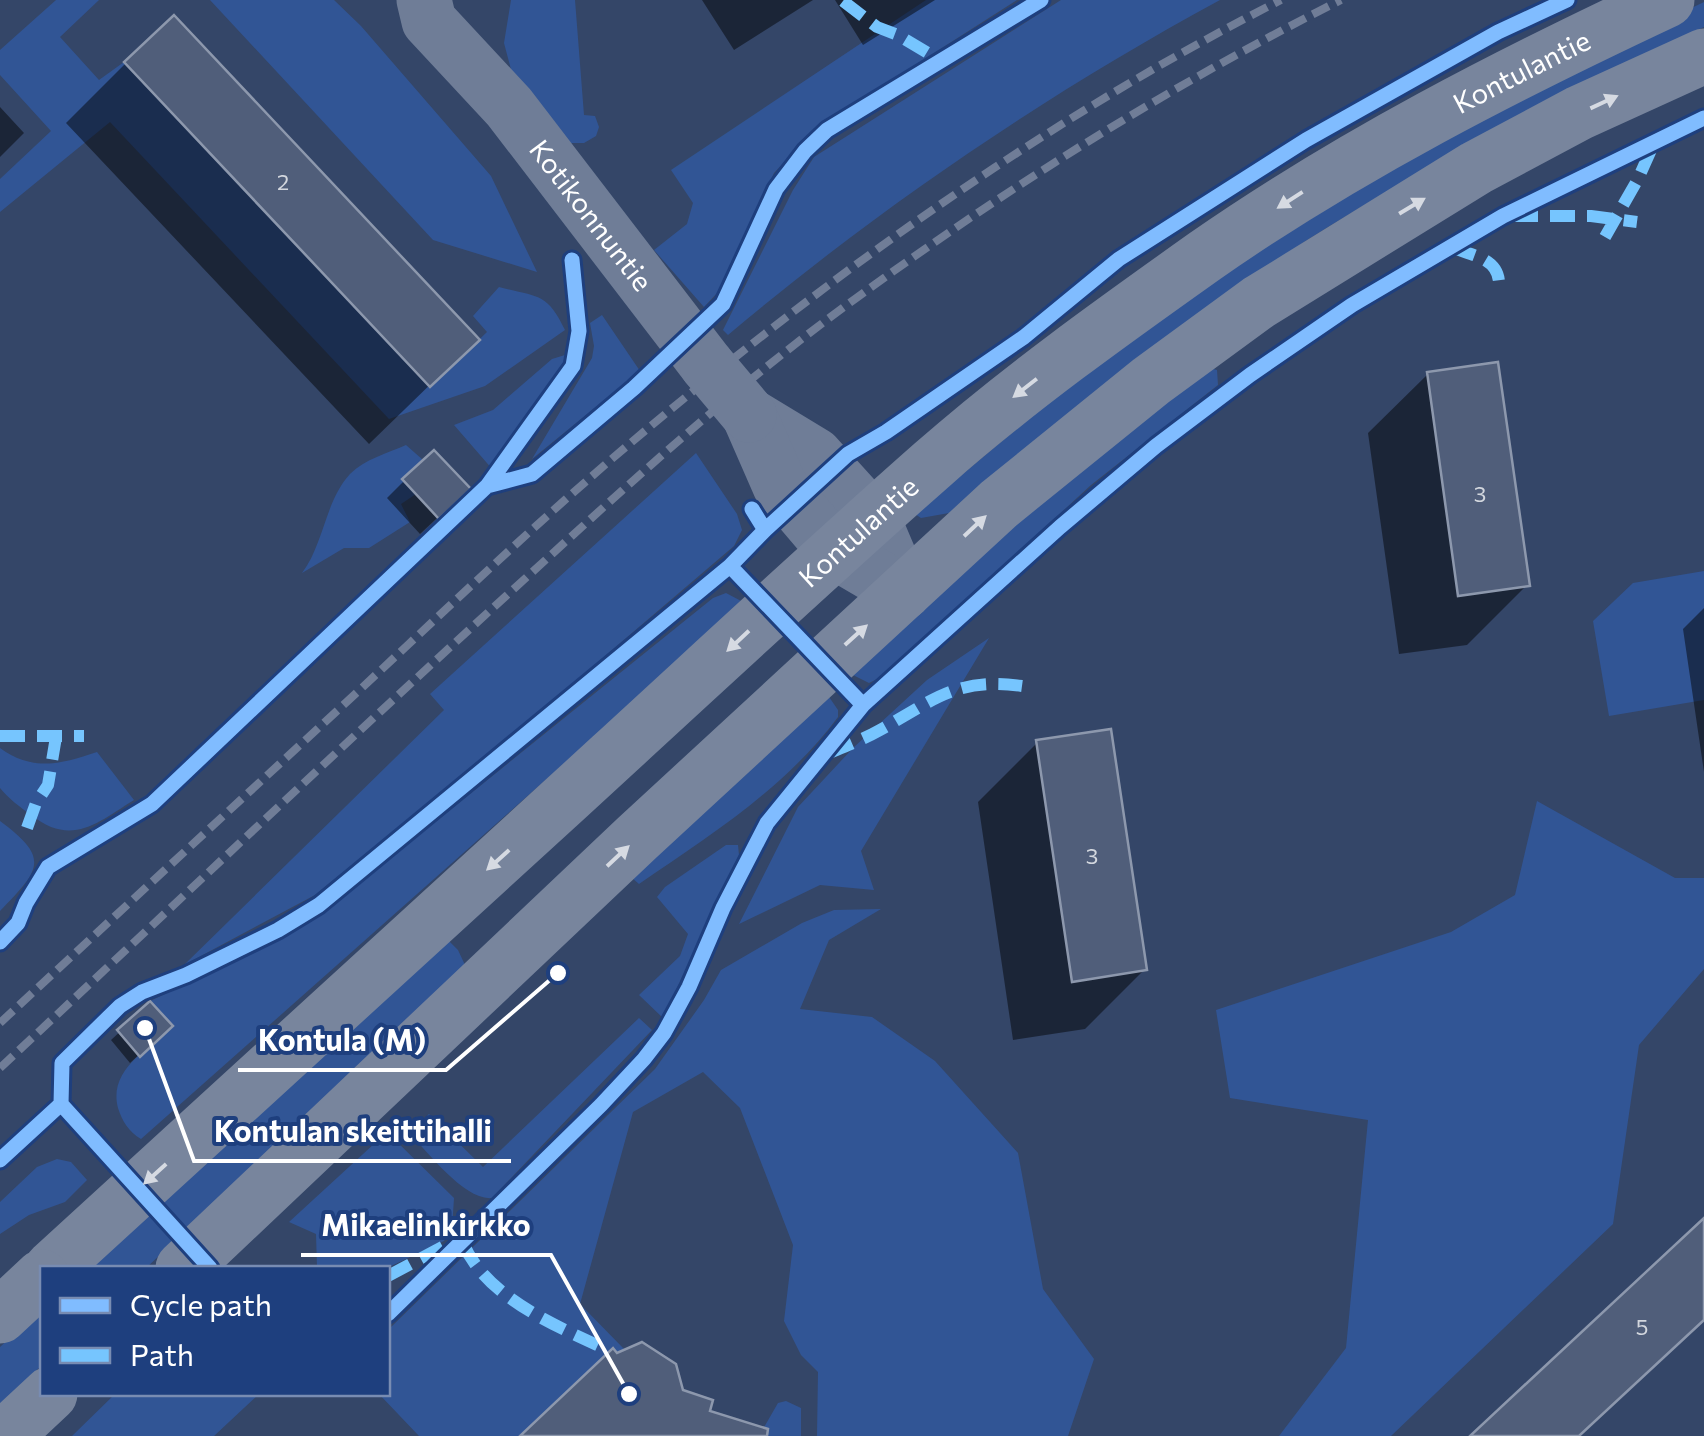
<svg xmlns="http://www.w3.org/2000/svg" width="1704" height="1436" viewBox="0 0 1704 1436" font-family="Commissioner,sans-serif">
<style>
.green{fill:#315595}
.shadow{fill:#0007}
.building{fill:#505e7a;stroke:#8d98ad;stroke-width:2.5}
.lines{fill:none;stroke-linecap:round;stroke-linejoin:round}
.minor{stroke:#6f7d97;stroke-width:55}
.major{stroke:#78859d;stroke-width:55}
.rail{stroke:#707d97;stroke-width:8;stroke-dasharray:18 8;stroke-linecap:butt}
.minor-bridge{stroke:#6f7d97;stroke-width:55}
.quiet{stroke:#76c5fe;stroke-width:12;stroke-dasharray:25 12;stroke-linecap:butt}
.cycleway-casing{stroke:#1e3f7e;stroke-width:21}
.cycleway{stroke:#80bcff;stroke-width:15}
.oneway{fill:#d6dae2}
.labels{text-anchor:middle;dominant-baseline:central;stroke-width:8;stroke-linejoin:round;paint-order:stroke}
.number-label{font-size:22px;fill:#d3d7de}
.street-label{font-size:28px;fill:#fff;stroke:#1e3f7e}
.leader{fill:none;stroke:#fff;stroke-width:4}
.callout-dot{fill:#fff;stroke:#1e3f7e;stroke-width:4}
.callout-label{font-size:30px;text-anchor:middle;font-weight:bold;fill:#fff;stroke:#1e3f7e;stroke-width:8;stroke-linejoin:round;paint-order:stroke}
</style>
<rect width="100%" height="100%" fill="#344668"/>
<path class="green" d="M56,0H99L60,37L99,80L124,62L430,387L487,332L473,316L499,287C537,297 547,292 565,330L485,386L389,419L110,122L0,212V179L51,131L0,75V50Z
M210,0H334L361,26L491,176L537,272L433,240Z
M511,0H575L584,115L595,116L599,127L596,136L584,143H566L513,77L504,43Z
M926,0H1017L815,129L774,173L719,291L704,307L654,250L687,224L693,203L671,170Z
M1061,0H1220C1045,95 880,207 728,335L723,330L793,190L814,157Z
M1704,2V27C1567,92 1433,161 1304,242L949,513L921,518L915,514L1057,395L1190,295L1491,105Z
M602,315L640,371L532,459L592,358L594,346L590,323Z
M565,355L568,360L566,367L493,470L454,425L493,410L552,359Z
M1209,368L1217,370L1218,385L1091,485L885,675L869,683L851,674L1047,495Z
M406,445L423,460L403,479L416,494L401,504L410,522L369,548H344L302,573C324,544 325,501 350,474C365,459 388,453 406,445Z
M696,453L737,514L742,530L734,546L517,731L315,895L184,965L444,710L430,694Z
M1704,571V700L1609,716L1593,621L1633,583Z
M726,593L745,603L141,1139C129,1132 122,1121 118,1108C108,1070 148,1049 173,1027L150,1001L247,956L325,911L713,598Z
M989,638L861,851L874,890L820,885L739,924L798,807L853,748L927,680Z
M827,694L838,710V717C785,788 711,835 639,884L631,877Z
M0,748C33,772 61,764 97,752L134,800C97,823 72,847 31,815C20,807 9,799 0,788Z
M1537,801L1675,878H1704V969L1639,1045L1613,1224L1391,1436H1279L1346,1348L1368,1120L1230,1098L1216,1010L1451,932L1515,895Z
M0,821C50,858 41,869 0,911Z
M726,845H738L739,855L663,1018L639,995L680,956L688,934L657,897L665,887Z
M881,909L829,940L800,1009L872,1017L935,1061L1018,1153L1043,1289L1094,1359L1068,1436H817L818,1372L801,1355L784,1321L793,1245L740,1108L703,1072L633,1112L580,1304L624,1349L617,1353L612,1349L520,1436H419L379,1394H388V1330L655,1069L704,1000L721,970L802,923L834,910Z
M446,938L458,950L465,965L456,978L146,1268H86Z
M639,1018L652,1030L492,1198C465,1201 428,1152 409,1133L429,1114L483,1167Z
M387,1132L454,1198L452,1229L444,1241L387,1268H317L316,1234L289,1222Z
M57,1159L71,1162L87,1180L65,1202L29,1215L0,1234V1202L37,1167Z
M42,1308V1365L0,1405V1347Z
M115,1394H259L214,1436H72Z
M786,1401L801,1408V1436H759L778,1403Z"/>
<path class="shadow" d="M702,0H813L734,50Z
M835,0H935L863,45Z
M126,63L476,340L369,444L66,123Z
M0,107L24,133L0,157Z
M1428,374L1527,585L1467,645L1399,654L1368,433Z
M404,481L450,506L420,534L387,498Z
M1704,608V772L1683,629Z
M1037,743L1145,969L1085,1029L1013,1040L978,802Z
M150,1004L170,1026L130,1063L111,1040Z"/>
<path class="building" d="M174,15L480,340L430,387L124,62Z
M1498,362L1530,586L1458,596L1427,372Z
M434,450L471,489L439,519L402,479Z
M1111,729L1147,970L1072,982L1036,740Z
M150,1001L173,1026L140,1057L117,1030Z
M1704,1218V1320L1579,1436H1470Z
M642,1342L676,1364L683,1390L713,1400L710,1411L768,1429L767,1436H520L613,1348L617,1353Z"/>
<g class="lines">
<g class="minor">
<path id="s1" d="M424,0L429,21L509,107L707,365"/>
<path d="M749,415L815,455L873,519L904,592"/>
<path d="M749,415L780,486L837,553L878,577"/>
</g>
<g class="major">
<path id="s2" d="M52,1268C238,1098 425,928 611,757C718,659 824,560 933,464C1018,389 1112,322 1205,256C1350,155 1507,75 1667,0"/>
<path d="M183,1268L637,838L999,504L1151,381L1259,302L1476,168L1579,113L1704,56"/>
<path d="M0,1316L42,1277"/>
<path d="M5,1436L50,1394"/>
</g>
<path class="rail" d="M0,1023C117,914 234,806 352,697C449,607 544,515 646,430C842,266 1052,116 1281,0
M0,1068C168,911 336,751 506,596C619,493 731,389 855,299C1008,187 1171,85 1341,0"/>
<path class="minor-bridge" d="M707,365L749,415"/>
<path class="quiet" d="M843,1L877,27L898,35L941,61
M1513,216H1591L1637,222
M1605,237L1638,179L1655,141
M1451,247C1475,257 1501,258 1499,288
M0,736H84
M829,753C846,746 864,739 880,730C934,700 956,677 1022,686
M27,828L36,803L48,785L56,737
M463,1243C486,1296 550,1323 599,1346
M388,1276L446,1245"/>
<defs>
<path id="cycleway" d="M487,486L573,366L579,331L572,260
M765,530L848,454L886,432L1024,337L1119,259L1306,140L1498,32L1567,0
M730,566L863,705
M0,942L18,923L26,903L48,867L152,804L487,486L532,474L634,388L723,304L776,189L805,151L827,130L1041,0
M61,1104L210,1268
M0,1160L61,1104L62,1063L120,1006L142,992L186,975L278,930L319,905L730,566L765,530L752,509
M388,1314L601,1105L644,1059L664,1033L689,987L723,908L767,823L863,705L1060,527L1156,446L1250,375L1352,305L1503,216L1704,118"/>
</defs>
<use href="#cycleway" class="cycleway-casing"/>
<use href="#cycleway" class="cycleway"/>
</g>
<defs><path id="oneway-solid" d="M-6-.8H1V-3.2L6.5 0L1 3.2V.8H-6Z" transform="scale(2.5)"/></defs>
<g class="oneway">
<use href="#oneway-solid" transform="translate(1604 102) rotate(-25)"/>
<use href="#oneway-solid" transform="translate(1290 200) rotate(147)"/>
<use href="#oneway-solid" transform="translate(1412 206) rotate(-31)"/>
<use href="#oneway-solid" transform="translate(1025 388) rotate(142)"/>
<use href="#oneway-solid" transform="translate(975 526) rotate(-43)"/>
<use href="#oneway-solid" transform="translate(856 635) rotate(-42)"/>
<use href="#oneway-solid" transform="translate(738 641) rotate(137)"/>
<use href="#oneway-solid" transform="translate(618 856) rotate(-43)"/>
<use href="#oneway-solid" transform="translate(498 860) rotate(138)"/>
<use href="#oneway-solid" transform="translate(155 1174) rotate(138)"/>
</g>
<g class="labels">
<g class="number-label">
<text x="283" y="181">2</text>
<text x="1480" y="493">3</text>
<text x="1092" y="855">3</text>
<text x="1642" y="1326">5</text>
</g>
<g class="street-label">
<text stroke="none"><textPath href="#s2" startOffset="1902">Kontulantie</textPath></text>
<text stroke="none"><textPath href="#s1" startOffset="275">Kotikonnuntie</textPath></text>
<text stroke="none"><textPath href="#s2" startOffset="1092">Kontulantie</textPath></text>
</g>
</g>
<path class="leader" d="M558 973L446 1070H238M145 1028L194 1161H511M629 1394L551 1255H301"/>
<g class="callout-dot">
<circle cx="558" cy="973" r="10"/>
<circle cx="145" cy="1028" r="10"/>
<circle cx="629" cy="1394" r="10"/>
</g>
<g class="callout-label">
<text x="342" y="1051">Kontula (M)</text>
<text x="353" y="1142">Kontulan skeittihalli</text>
<text x="426" y="1236">Mikaelinkirkko</text>
</g>
<rect x="40" y="1266" width="350" height="130" fill="#1e3f7e" stroke="#788cb2" stroke-width="2.5"/>
<rect x="60" y="1298" width="50" height="15" fill="#80bcff" stroke="#788cb2" stroke-width="2.5"/>
<text x="130" y="1316" font-size="30" fill="#ffffff">Cycle path</text>
<rect x="60" y="1348" width="50" height="15" fill="#76c5fe" stroke="#788cb2" stroke-width="2.5"/>
<text x="130" y="1366" font-size="30" fill="#ffffff">Path</text>
</svg>
